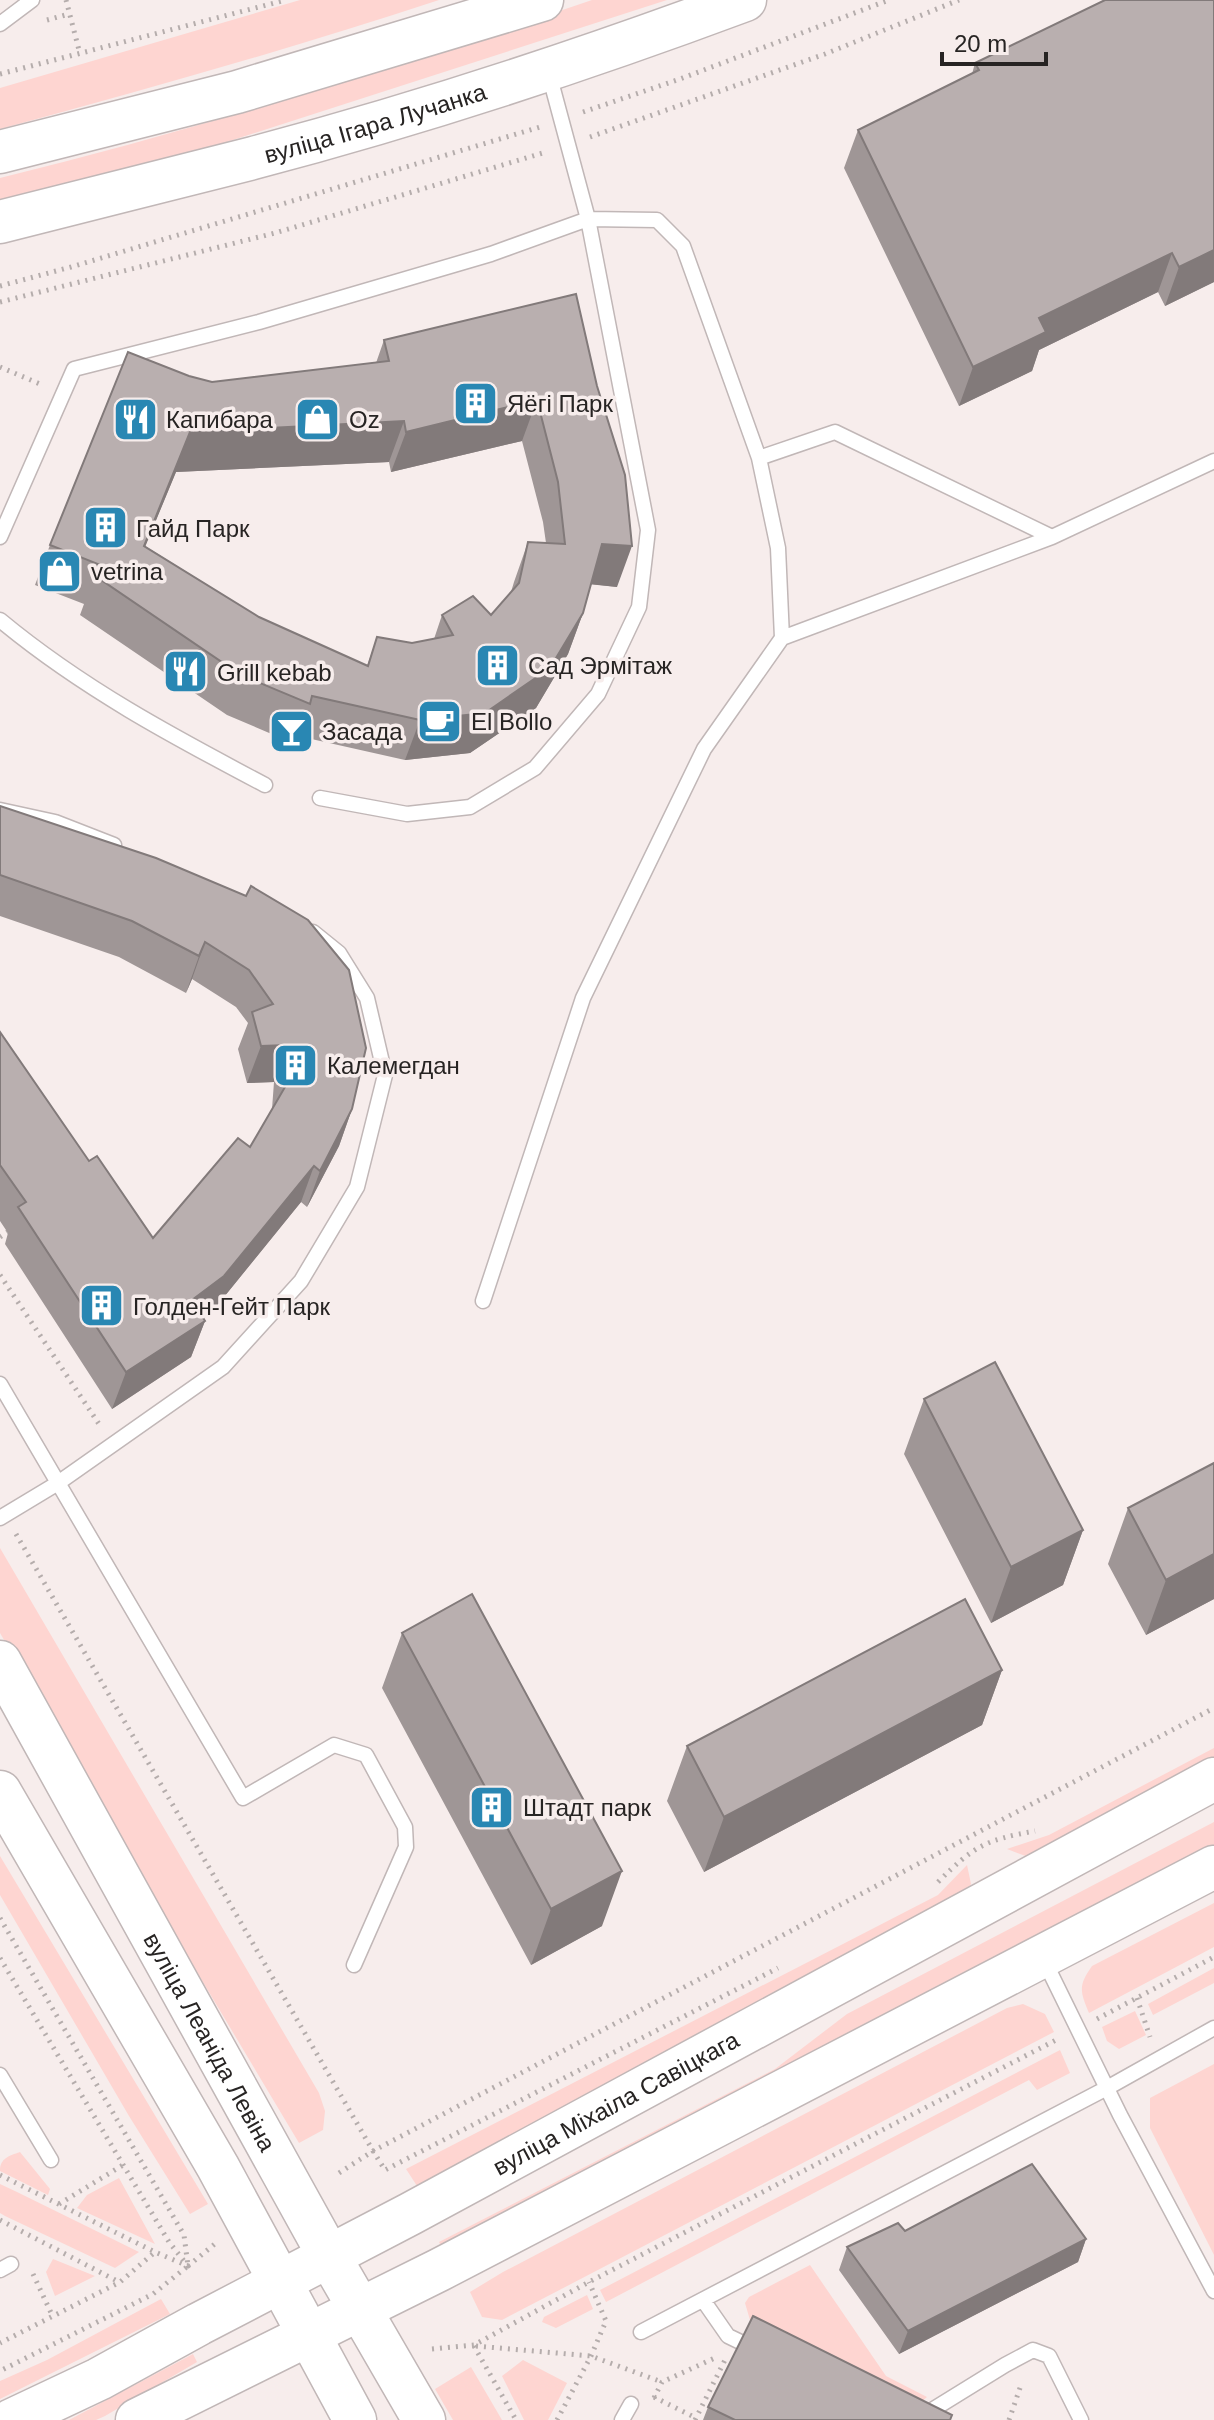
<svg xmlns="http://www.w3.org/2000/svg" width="1214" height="2420" viewBox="0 0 1214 2420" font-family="Helvetica,sans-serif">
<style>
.green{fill:#fed5d1}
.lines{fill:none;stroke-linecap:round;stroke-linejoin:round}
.lane-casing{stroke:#c1b7b7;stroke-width:17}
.secondary-casing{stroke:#c1b7b7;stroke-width:45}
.path{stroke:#b5adac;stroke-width:5;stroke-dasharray:2 6;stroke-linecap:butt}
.lane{stroke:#fff;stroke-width:14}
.secondary{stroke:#fff;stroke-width:42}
.wall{fill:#9f9696;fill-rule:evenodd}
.shaded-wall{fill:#827a7a}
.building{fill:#b9afaf;stroke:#827a7a;stroke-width:2;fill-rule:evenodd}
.labels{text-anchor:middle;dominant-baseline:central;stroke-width:7;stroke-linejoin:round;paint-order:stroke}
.street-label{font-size:24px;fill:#272423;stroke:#f7edec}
.poi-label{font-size:24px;fill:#272423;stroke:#f7edec;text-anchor:start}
</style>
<rect width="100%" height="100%" fill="#f7edec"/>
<path class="green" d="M300,0H439C294,48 147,89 0,129V88Z
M592,0H667L205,149L0,209V178C200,129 397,67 592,0Z
M0,1548L319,2093L325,2111L323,2130L299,2143L179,1942L0,1633Z
M1214,1748V1768L1031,1858L1007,1849L1049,1835Z
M1214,1822V1849L443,2250L439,2242L775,2069L847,2014Z
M0,1856L208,2204L190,2214L129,2116L0,1895Z
M967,1865L971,1884L959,1902L419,2189L406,2169L938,1895Z
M1214,1903V1947L1089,2013C1080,1991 1078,1986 1092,1966Z
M1214,1968V1983L1153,2015L1148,2004Z
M1023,2004L1045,2014L1054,2032L502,2320L482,2317L470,2292L503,2272L1007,2008Z
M1135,2011L1146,2035L1119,2049L1107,2041L1102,2027Z
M1060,2050L1070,2073L1037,2090L1029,2080L606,2302L600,2290Z
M1214,2064V2255L1150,2128V2098Z
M20,2152L50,2189L48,2195L0,2171C0,2158 9,2156 20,2152Z
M119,2178L155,2244L77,2208L87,2195Z
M0,2184L17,2192L139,2252L115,2268L5,2216L0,2213Z
M53,2259L95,2276L55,2296L46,2272Z
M810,2265L886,2376L927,2397L916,2407L750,2320L745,2303L749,2297Z
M587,2295L593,2309L556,2328L542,2322L544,2317Z
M161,2299L170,2314L0,2399V2381L47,2360Z
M193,2354L197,2362L105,2416L96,2420H69Z
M523,2360L567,2383L548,2420H524L502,2376Z
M471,2367L502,2420H453L435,2389Z"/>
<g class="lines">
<defs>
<path id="lane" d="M0,24L32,0
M759,458L835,432L1052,537L1214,461
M0,537L74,369L259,322L491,254L588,219L657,220L683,246L759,458L778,548L782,638L704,749L583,998L483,1301
M0,620C82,688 172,736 265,785
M782,638L1052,537
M320,798L407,814L470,807L535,768L598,694L639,607L648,530L588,219L549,74
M0,810L55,822L114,845
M0,1384L243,1798L334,1745L366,1755L405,1827L406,1847L354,1965
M0,1518L58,1483L223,1367L301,1281L357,1187L385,1075L367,998L339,953L313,932
M1044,1960L1120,2115L1214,2291
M0,2075L51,2160
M0,2270L11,2264
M703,2300L728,2336L757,2350
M641,2332L1107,2088L1214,2028
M622,2420L631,2404
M916,2420L1005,2365L1033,2350L1049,2356L1081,2420"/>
<g id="secondary">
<path d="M0,152L237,92L542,0"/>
<path id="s1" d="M0,222C84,200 169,180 253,158C420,114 584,60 745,0"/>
<path id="s2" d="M0,1662L329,2256L424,2420"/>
<path d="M0,1792L218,2167L355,2420"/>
<path id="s3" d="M12,2420L99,2379L199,2324L410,2214L1214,1779"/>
<path d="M137,2420L439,2270L1214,1867"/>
</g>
</defs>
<use href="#lane" class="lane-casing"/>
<use href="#secondary" class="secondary-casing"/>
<path class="path" d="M66,0L80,54
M47,20L69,14
M0,74L286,0
M583,112L680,79L889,0
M590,137L825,54L959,0
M0,286L71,267L540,127
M0,302L275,233L546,152
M0,367L40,384
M0,1237L12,1229
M0,1275L99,1424
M16,1534L373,2151L1214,1708
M938,1882C974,1846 985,1840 1035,1831
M0,1918L184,2235L188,2266L153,2294L0,2371
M0,1958L169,2242L188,2266L155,2252L120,2282L0,2343
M1137,1998L1150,2037
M1097,2019L1214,1957
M339,2173L373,2151L385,2170L778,1968
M0,2175L155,2252
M59,2204L123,2165
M0,2220L119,2282
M188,2266L216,2243
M33,2274L53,2317
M474,2346L516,2420
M476,2346L591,2356L662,2382
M432,2349L474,2345L589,2282L1056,2040
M654,2397L696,2418
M654,2398L662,2382L717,2357
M557,2420L591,2356L606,2321L589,2282
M695,2420L725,2360
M1009,2420L1021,2385"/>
<use href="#lane" class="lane"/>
<use href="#secondary" class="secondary"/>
</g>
<path class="wall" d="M1214,0V282L1165,306L1158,292L1039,350L1032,371L959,406L844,168L858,130L972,74L975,63Z
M576,294L617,587L591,584L583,613L568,654L536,708L470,753L405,760L298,736L295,744L227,715L80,615L84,604L35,585L50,545L189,376L212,382L376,363L384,340ZM522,441L543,522L546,543L528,542L514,582L511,592L491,615H442L434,639L412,643L377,637L367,666L259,617L145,546L176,472L389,462L391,472Z
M0,806L246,896L352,1109L339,1146L307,1207L301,1202L211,1313L203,1318L205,1321L191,1357L112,1409L5,1244L8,1233L0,1221V1032L89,1161L153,1238L250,1147L272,1109L274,1082L247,1083L238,1049L248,1023L236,1007L192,979L186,993L119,957L0,916Z
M924,1399L1083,1530L1063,1585L991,1623L904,1454Z
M1214,1463V1599L1146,1635L1108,1564L1128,1508Z
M402,1633L602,1926L531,1965L382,1688Z
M1002,1670L982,1725L704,1872L667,1801L687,1746Z
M905,2231L1086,2239L1078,2262L899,2354L839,2270L847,2247Z
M708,2407L950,2420H703Z"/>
<path class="shaded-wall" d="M1214,250V282L1165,306L1179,267Z
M1172,253L1158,292L1039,350L1032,371L959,406L973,367L1039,318Z
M537,400L522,441L391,472L406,432Z
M404,421L389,462L176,472L129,586L144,546L190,432Z
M602,544L632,546L617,587L588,584Z
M583,613L568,654L536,708L470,753L405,760L420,720Z
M205,942L192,979L186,993L199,956Z
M287,1045L274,1082L247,1083L261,1046Z
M352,1109L339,1146L307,1207L320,1171Z
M314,1166L301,1202L211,1313L178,1337L192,1300Z
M205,1321L191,1357L112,1409L126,1372Z
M1083,1530L1063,1585L991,1623L1011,1567Z
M1214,1554V1599L1146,1635L1166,1580Z
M1002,1670L982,1725L704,1872L724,1817Z
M622,1871L602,1926L531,1965L551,1909Z
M1086,2239L1078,2262L899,2354L908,2331Z"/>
<path class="building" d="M1105,0H1214V250L1179,267L1172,253L1039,318L1046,332L973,367L858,130L979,70L975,63Z
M576,294L597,386L625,475L632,546L602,544L583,613L550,668L485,713L420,720L312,696L310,704L241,675L94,575L103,566L50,545L128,352L189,376L212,382L389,361L384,340ZM537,400L558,482L565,544L528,542L519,583L491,615L473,596L442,615L453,635L412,643L377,637L368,666L259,617L144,546L190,432L404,421L406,432Z
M0,806L156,858L246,896L251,886L308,920L349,970L366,1048L352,1109L320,1171L314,1166L224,1276L192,1300L205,1321L126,1372L18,1207L26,1202L0,1165V1032L89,1161L97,1156L153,1238L238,1138L250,1147L285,1087L287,1045L261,1046L252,1012L273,1004L249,970L205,942L199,956L132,921L0,875Z
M995,1362L1083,1530L1011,1567L924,1399Z
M1214,1463V1554L1166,1580L1128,1508Z
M472,1594L622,1871L551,1909L402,1633Z
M965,1599L1002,1670L724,1817L687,1746Z
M1032,2164L1086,2239L908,2331L847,2247L898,2223L905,2231Z
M753,2316L952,2415L950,2420H735L708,2407Z"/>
<defs>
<symbol id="building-square" viewBox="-11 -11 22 22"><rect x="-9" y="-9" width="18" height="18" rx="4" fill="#2987b3" stroke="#f7edec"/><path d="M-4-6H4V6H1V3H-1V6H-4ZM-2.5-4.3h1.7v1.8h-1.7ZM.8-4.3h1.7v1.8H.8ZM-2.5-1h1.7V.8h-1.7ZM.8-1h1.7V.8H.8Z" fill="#fff"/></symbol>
<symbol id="restaurant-square" viewBox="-11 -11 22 22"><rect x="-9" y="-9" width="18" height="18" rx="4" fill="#2987b3" stroke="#f7edec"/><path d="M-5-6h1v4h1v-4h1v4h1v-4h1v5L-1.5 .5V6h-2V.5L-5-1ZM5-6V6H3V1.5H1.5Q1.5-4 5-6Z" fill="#fff"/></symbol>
<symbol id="shop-square" viewBox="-11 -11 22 22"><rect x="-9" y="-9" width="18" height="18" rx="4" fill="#2987b3" stroke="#f7edec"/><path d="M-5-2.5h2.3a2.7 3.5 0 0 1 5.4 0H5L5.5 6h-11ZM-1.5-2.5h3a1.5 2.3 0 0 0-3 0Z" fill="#fff"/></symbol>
<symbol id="cafe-square" viewBox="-11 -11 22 22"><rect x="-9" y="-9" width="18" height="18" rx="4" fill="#2987b3" stroke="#f7edec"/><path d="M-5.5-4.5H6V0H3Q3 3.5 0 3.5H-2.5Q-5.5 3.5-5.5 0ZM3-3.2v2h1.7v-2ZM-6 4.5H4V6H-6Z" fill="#fff"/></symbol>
<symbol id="bar-square" viewBox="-11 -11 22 22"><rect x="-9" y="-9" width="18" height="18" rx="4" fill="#2987b3" stroke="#f7edec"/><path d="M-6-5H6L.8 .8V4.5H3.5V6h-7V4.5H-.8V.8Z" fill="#fff"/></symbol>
</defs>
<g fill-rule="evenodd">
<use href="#building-square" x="450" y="378" width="51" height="51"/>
<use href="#restaurant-square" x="110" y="394" width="51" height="51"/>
<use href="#shop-square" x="292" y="394" width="51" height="51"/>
<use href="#building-square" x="80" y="502" width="51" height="51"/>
<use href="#shop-square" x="34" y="546" width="51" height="51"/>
<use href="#building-square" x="472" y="640" width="51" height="51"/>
<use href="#restaurant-square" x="160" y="646" width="51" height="51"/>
<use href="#cafe-square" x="414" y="696" width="51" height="51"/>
<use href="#bar-square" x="266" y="706" width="51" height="51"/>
<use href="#building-square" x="270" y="1040" width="51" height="51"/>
<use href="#building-square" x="76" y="1280" width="51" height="51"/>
<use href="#building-square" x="466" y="1782" width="51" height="51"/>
</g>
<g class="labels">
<g class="street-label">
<text stroke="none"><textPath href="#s1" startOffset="388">вуліца Ігара Лучанка</textPath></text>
<text stroke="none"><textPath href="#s2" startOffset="434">вуліца Леаніда Левіна</textPath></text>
<text stroke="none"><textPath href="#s3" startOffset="682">вуліца Міхаіла Савіцкага</textPath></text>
</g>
<g class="poi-label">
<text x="507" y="403">Яёгі Парк</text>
<text x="166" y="419">Капибара</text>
<text x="349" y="419">Oz</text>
<text x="136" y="528">Гайд Парк</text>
<text x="91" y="571">vetrina</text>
<text x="528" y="665">Сад Эрмітаж</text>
<text x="217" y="672">Grill kebab</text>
<text x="471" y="721">El Bollo</text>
<text x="322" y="731">Засада</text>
<text x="327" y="1065">Калемегдан</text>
<text x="133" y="1306">Голден-Гейт Парк</text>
<text x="523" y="1807">Штадт парк</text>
</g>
</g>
<path d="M942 52v12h104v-12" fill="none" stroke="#272423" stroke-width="4"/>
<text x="954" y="52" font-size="24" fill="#272423" stroke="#f7edec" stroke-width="6" paint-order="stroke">20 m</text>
</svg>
